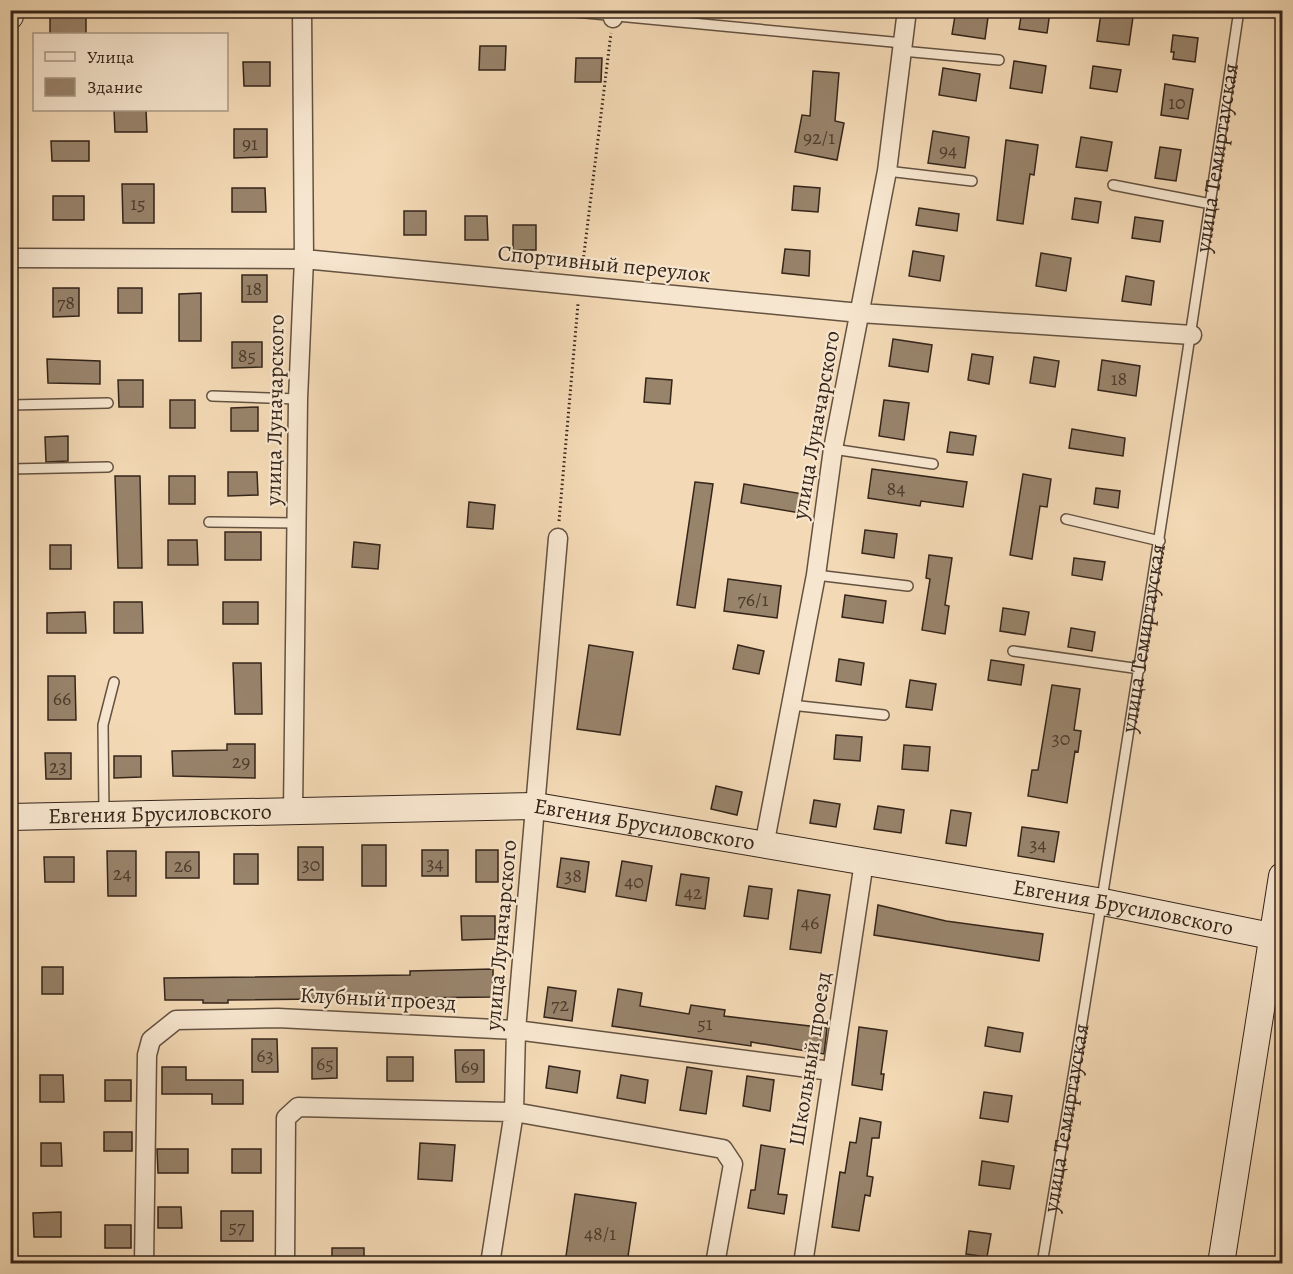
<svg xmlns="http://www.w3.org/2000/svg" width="1293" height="1274" viewBox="0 0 1293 1274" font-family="Alegreya,serif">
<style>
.building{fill:#98836b;stroke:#35251a;stroke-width:1.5}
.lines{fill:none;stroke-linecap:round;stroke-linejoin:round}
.lane-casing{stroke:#645241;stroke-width:12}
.street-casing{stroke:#645241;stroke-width:21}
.secondary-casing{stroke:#35251a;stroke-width:28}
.path{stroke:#35251a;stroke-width:3;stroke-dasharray:1.5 3;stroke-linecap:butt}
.lane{stroke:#f7e6cf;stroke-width:9}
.street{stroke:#f7e6cf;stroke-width:18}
.secondary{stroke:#f7e6cf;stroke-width:26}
.labels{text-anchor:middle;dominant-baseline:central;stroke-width:4.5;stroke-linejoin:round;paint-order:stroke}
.number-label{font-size:20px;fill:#4e3c2e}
.street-label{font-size:22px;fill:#35251a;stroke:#f7e6cf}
</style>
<rect width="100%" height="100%" fill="#f3d9b5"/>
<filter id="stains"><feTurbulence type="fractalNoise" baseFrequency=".00333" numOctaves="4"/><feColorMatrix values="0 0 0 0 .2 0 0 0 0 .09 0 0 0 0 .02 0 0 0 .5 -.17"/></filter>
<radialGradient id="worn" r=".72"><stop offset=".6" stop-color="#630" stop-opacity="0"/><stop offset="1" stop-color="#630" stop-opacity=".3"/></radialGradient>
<path class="building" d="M956,10H989L985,39L952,34Z
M1022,10L1050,12L1047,33L1019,29Z
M50,12H86V34H50Z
M1101,13L1133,17L1129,45L1097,41Z
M1173,35L1198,38L1195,62L1173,59L1174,52H1171Z
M480,46H506L505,70H479Z
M576,58H602L601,82H575Z
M1014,61L1046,66L1042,93L1010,88Z
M243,62H270V86H244Z
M1093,66L1121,70L1117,92L1090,88Z
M943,68L980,74L976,101L939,95Z
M813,71L839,73L835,121L844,123L837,160L795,152L802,115L810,116Z
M1165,84L1193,89L1188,119L1161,115Z
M114,110H146L147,132H115Z
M234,129H267V157L234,158Z
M933,131L969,137L965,168L928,163Z
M1081,137L1112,142L1107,171L1076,167Z
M1006,140L1038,145L1034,175L1030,174L1023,224L997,220Z
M51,141H89V161H52Z
M1160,147L1181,150L1176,181L1155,178Z
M122,184H154V223H123Z
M794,186L820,188L818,212L792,210Z
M232,188H265L266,212H232Z
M53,196H84V220H53Z
M1075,198L1101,202L1098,223L1072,219Z
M919,208L959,214L957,231L916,225Z
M404,211H426V235H404Z
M465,216H487L488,240H465Z
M1135,217L1163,221L1160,242L1132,238Z
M513,225H536V250H513Z
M785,249L810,251L809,276L782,273Z
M913,251L944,256L940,281L909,276Z
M1041,253L1071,258L1066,291L1036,286Z
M242,275H267V302H242Z
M1126,276L1154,281L1151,305L1122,301Z
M53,288H79V316L53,317Z
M118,288H142V313H118Z
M201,293V341H179V294Z
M893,339L932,345L928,372L889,366Z
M232,342H262V367L232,368Z
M972,354L993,357L989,384L968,380Z
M1034,357L1059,361L1055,387L1030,383Z
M47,359L100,361V384L48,383Z
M1102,360L1140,366L1136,396L1098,390Z
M646,378L672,380L670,404L644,402Z
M118,380H143V407H119Z
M170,400H195V428H170Z
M884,400L909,403L904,440L879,436Z
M258,407V431H231V408Z
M1072,429L1125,438L1123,456L1069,448Z
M950,432L976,436L973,455L947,452Z
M68,436V461L46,462L45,437Z
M872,469L967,482L963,507L921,501L920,506L868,498Z
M228,472H257L258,495L228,496Z
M1023,474L1051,479L1047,507L1040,506L1032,559L1010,555Z
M115,476H140L142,568H118Z
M169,476H195V504H169Z
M695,482L713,484L695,608L677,605Z
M744,484L803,494L800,513L741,503Z
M1096,488L1120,491L1118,508L1094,504Z
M469,502L495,505L493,529L467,527Z
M865,530L897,534L894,558L862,553Z
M225,532H261V560H225Z
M168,540H197L198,565H168Z
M354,542L380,545L378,569L352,567Z
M50,545H71V569H50Z
M929,555L952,558L945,605L949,606L945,634L922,630L930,579L926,578Z
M1074,558L1105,562L1102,580L1072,575Z
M728,579L781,586L777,618L724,611Z
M845,595L886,601L883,623L842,617Z
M114,602H142L143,633H114Z
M223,602H258V624H223Z
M1003,608L1029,612L1025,635L1000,631Z
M85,612L86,633H47V613Z
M1071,628L1095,632L1092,651L1068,647Z
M589,645L633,652L620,735L577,729Z
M738,645L764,651L759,674L733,669Z
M839,659L864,663L861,685L836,681Z
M991,660L1024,665L1021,685L988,680Z
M233,663H261L262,714H235Z
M48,676H75L76,720H48Z
M910,680L936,684L932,710L906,707Z
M1052,685L1080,689L1074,730L1081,731L1078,752L1075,751L1067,803L1028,796L1032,770H1038Z
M836,735L862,737L860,761L834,759Z
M227,744H255V778L173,776L172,751L227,750Z
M904,745L930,747L928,771L902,769Z
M45,753H71V779H46Z
M114,756H141V777L114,778Z
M716,786L742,792L737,815L711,809Z
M814,800L840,804L836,827L810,823Z
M878,806L904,810L901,833L874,829Z
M951,810L971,813L966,846L946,843Z
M1022,827L1059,832L1054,862L1018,856Z
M362,845H386V886H362Z
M298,847H323V880H298Z
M422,850H448V876H422Z
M476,850H498V882H476Z
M107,851H136V896H108Z
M166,852H199V878H166Z
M234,854H258V884H234Z
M44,857H74V882H45Z
M561,858L589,862L585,892L557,887Z
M622,861L652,866L646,901L616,896Z
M681,874L709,878L705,909L676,905Z
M749,886L772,889L768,919L744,916Z
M798,890L830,895L821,953L790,949Z
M878,905L946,921L1043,934L1039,961L874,935Z
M461,916H495V939L462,940Z
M42,967H63V994H42Z
M493,969V997L228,1000V1003H203V1000H165L164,978L410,975V971Z
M548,987L576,991L572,1021L544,1017Z
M618,989L642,993L640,1006L689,1014L691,1005L725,1010L724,1016L827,1028L824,1054L751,1042V1046L612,1026Z
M859,1027L887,1031L881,1074H884L882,1090L852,1085Z
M988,1027L1023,1033L1020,1052L985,1046Z
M252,1039H277L278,1072H252Z
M312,1048H337V1078L312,1079Z
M455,1050H484V1082H456Z
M387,1057H413V1081H387Z
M549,1066L580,1071L577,1093L546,1088Z
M162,1067H186V1080H243V1104H212V1094H162Z
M687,1067L712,1071L706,1114L680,1110Z
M40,1075H63L64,1102H40Z
M621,1075L648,1080L645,1103L617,1098Z
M747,1076L774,1080L770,1111L743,1106Z
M105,1080H131V1101H105Z
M984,1092L1012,1096L1008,1122L980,1118Z
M860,1118L881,1122L879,1138H872L867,1176L873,1177L870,1196L865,1195L859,1231L832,1227L840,1172L845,1173L850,1142L856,1143Z
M104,1132H132V1151H104Z
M41,1143H61L62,1166H41Z
M420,1143L455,1145L452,1181L418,1179Z
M761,1145L785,1149L778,1194L787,1195L784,1214L748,1208L751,1190H755Z
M157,1149H188V1173H158Z
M232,1149H261V1173H232Z
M982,1161L1014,1166L1010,1189L979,1185Z
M575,1194L636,1203L627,1263H565Z
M158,1207H181L182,1228H158Z
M221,1211H253V1241H221Z
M61,1212V1237H34L33,1213Z
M105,1225H131V1248H105Z
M969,1231L991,1234L987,1257L966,1254Z
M332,1248H364V1263H332Z"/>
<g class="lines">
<defs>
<g id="lane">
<path d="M554,10L903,43"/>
<path d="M902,51L999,60"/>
<path d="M887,171L972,181"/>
<path d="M1113,185L1211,204"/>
<path d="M212,396L298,399"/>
<path d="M10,405L108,403"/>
<path d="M833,449L933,464"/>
<path d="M10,469L108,467"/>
<path d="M1066,519L1160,541"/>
<path d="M209,522L296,523"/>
<path d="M816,575L908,586"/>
<path d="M1013,651L1140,669"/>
<path d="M791,705L884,715"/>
<path d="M104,813L103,725L114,682"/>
<path id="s1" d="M1042,1264C1112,846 1177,429 1239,10"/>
</g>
<path id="street" d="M613,18L614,10
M10,258L304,259L860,313L1192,335
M293,811L298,399L304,259L302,10
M764,846L816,575L833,449L887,171L907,10
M144,1264L147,1055L151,1040L176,1020L278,1018L516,1030L831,1071
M285,1264L286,1118L298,1107L514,1112L723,1149L733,1164L715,1264
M490,1264L514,1112L516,1030L558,538
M803,1264L864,862"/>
<g id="secondary">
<path d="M10,16L11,10"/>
<path id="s2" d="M10,817L536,806L1103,902L1271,936"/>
<path d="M1221,1264L1282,876"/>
</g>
</defs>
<use href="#lane" class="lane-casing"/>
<use href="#street" class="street-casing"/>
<use href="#secondary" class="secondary-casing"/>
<path class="path" d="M582,270L611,33
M559,521L578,304"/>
<use href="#lane" class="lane"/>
<use href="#street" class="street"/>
<use href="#secondary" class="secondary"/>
</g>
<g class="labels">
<g class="number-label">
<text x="1177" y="102">10</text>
<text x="819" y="137">92/1</text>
<text x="250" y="143">91</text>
<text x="948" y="150">94</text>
<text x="138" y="203">15</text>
<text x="254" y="288">18</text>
<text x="66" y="302">78</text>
<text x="247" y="355">85</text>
<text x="1119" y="378">18</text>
<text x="896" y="488">84</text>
<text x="753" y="599">76/1</text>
<text x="62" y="698">66</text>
<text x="1061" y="738">30</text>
<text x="241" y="761">29</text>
<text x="58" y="766">23</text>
<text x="1038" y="844">34</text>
<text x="435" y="863">34</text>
<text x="311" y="864">30</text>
<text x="183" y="865">26</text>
<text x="122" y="873">24</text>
<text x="573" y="875">38</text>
<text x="634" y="881">40</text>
<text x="693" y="892">42</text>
<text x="810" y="922">46</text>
<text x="560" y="1004">72</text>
<text x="705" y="1023">51</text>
<text x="265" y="1055">63</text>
<text x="325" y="1063">65</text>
<text x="470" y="1066">69</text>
<text x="237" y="1226">57</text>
<text x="600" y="1233">48/1</text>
</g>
<g class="street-label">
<text stroke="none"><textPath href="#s1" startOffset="1120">улица Темиртауская</textPath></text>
<text transform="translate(604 264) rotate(6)">Спортивный переулок</text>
<text transform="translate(275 410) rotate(-89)">улица Луначарского</text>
<text transform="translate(816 425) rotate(-80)">улица Луначарского</text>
<text stroke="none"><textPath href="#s1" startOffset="634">улица Темиртауская</textPath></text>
<text stroke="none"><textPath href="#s2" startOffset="150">Евгения Брусиловского</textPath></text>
<text stroke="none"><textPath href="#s2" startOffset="636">Евгения Брусиловского</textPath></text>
<text stroke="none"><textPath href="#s2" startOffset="1122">Евгения Брусиловского</textPath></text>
<text transform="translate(501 935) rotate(-85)">улица Луначарского</text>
<text transform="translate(378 999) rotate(3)">Клубный проезд</text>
<text transform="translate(810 1059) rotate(-81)">Школьный проезд</text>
<text stroke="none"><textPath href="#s1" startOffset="148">улица Темиртауская</textPath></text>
</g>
</g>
<rect width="1293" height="1274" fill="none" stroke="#f3d9b5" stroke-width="36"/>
<rect x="12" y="12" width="1269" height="1250" fill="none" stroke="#35251a" stroke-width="3"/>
<rect x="18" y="18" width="1257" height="1238" fill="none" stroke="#35251a" stroke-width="1.5"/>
<rect x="33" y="33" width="195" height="78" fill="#f7e6cf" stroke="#a99987" stroke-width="1.5"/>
<rect x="45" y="52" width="30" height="9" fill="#f7e6cf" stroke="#a99987" stroke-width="1.5"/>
<text x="87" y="63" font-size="18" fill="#35251a">Улица</text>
<rect x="45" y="78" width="30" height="18" fill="#98836b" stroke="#a99987" stroke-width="1.5"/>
<text x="87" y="93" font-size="18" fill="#35251a">Здание</text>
<rect width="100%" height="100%" filter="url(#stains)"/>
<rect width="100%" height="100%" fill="url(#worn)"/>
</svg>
